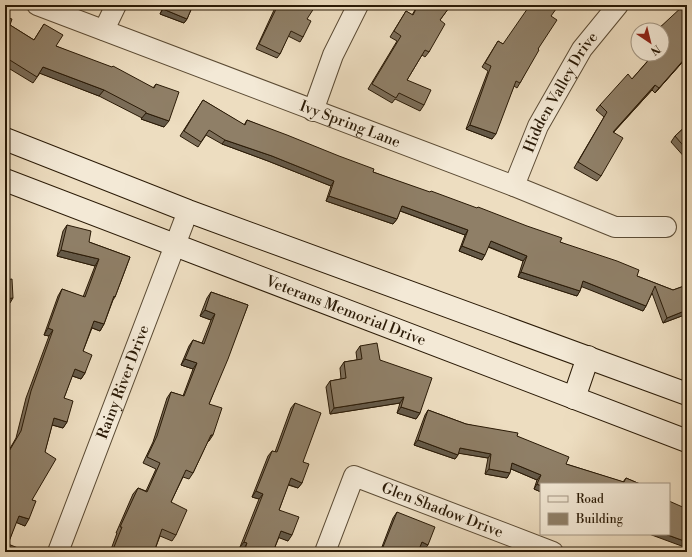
<svg xmlns="http://www.w3.org/2000/svg" width="692" height="557" viewBox="0 0 692 557" font-family="'Libre Bodoni',serif">
<style>
.lines{fill:none;stroke-linecap:round;stroke-linejoin:round}
.street-casing{stroke:#5b4b34;stroke-width:22}
.secondary-casing{stroke:#2a1a06;stroke-width:24}
.street{stroke:#f3e9d6;stroke-width:20}
.secondary{stroke:#f3e9d6;stroke-width:22}
.wall{fill:#7b6d59;stroke:#2a1a06}
.shaded-wall{fill:#645948;stroke:#2a1a06}
.building{fill:#8f7f67;stroke:#2a1a06}
.labels{text-anchor:middle;dominant-baseline:central;stroke-width:3;stroke-linejoin:round;paint-order:stroke}
.street-label{font-size:15px;fill:#2a1a06;stroke:#f3e9d6}
</style>
<rect width="100%" height="100%" fill="#edddc0"/>
<filter id="stains"><feTurbulence type="fractalNoise" baseFrequency=".005" numOctaves="4"/><feColorMatrix values="0 0 0 0 .2 0 0 0 0 .09 0 0 0 0 .02 0 0 0 .5 -.17"/></filter>
<radialGradient id="worn" r=".72"><stop offset=".6" stop-color="#630" stop-opacity="0"/><stop offset="1" stop-color="#630" stop-opacity=".3"/></radialGradient>
<g class="lines">
<defs>
<g id="street">
<path id="s1" d="M37,5L514,186L615,227H666"/>
<path d="M104,30L116,5"/>
<path d="M313,111L333,55L358,5"/>
<path id="s2" d="M514,186L538,126L582,49L618,5"/>
<path id="s3" d="M58,552L188,211"/>
<path id="s4" d="M325,552L354,476L553,552"/>
</g>
<g id="secondary">
<path d="M5,139L188,211L687,394"/>
<path id="s5" d="M5,180L687,441"/>
<path d="M574,398L588,357"/>
</g>
</defs>
<use href="#street" class="street-casing"/>
<use href="#secondary" class="secondary-casing"/>
<use href="#street" class="street"/>
<use href="#secondary" class="secondary"/>
</g>
<path class="wall" d="M164,5H193L187,19L184,23L160,14Z
M278,5L307,19L303,37L300,42L288,36L280,54L277,58L256,49L274,10Z
M418,5H451L440,20L429,52L425,57L422,55L407,80L424,105L420,111L395,99L392,103L368,89L397,41L390,37L406,11L412,15Z
M687,5V57L655,93L652,90L614,132L601,176L597,181L574,168L604,117L596,110L600,105L632,79L651,57L647,54H662L657,30Z
M551,16L538,49L520,83L517,88L514,86L492,139L466,129L488,71L482,67L498,41L503,44Z
M5,17L10,25L34,40L44,24L56,46L153,88L156,84L164,127L141,119L142,118L99,96L40,73L33,83L5,66Z
M203,100L244,125L247,120L373,172L560,242L637,276L673,290L687,285V314L663,323L652,293L646,306L643,311L582,286L577,296L518,277L523,261L488,247L482,260L459,251L465,235L400,211L397,219L393,224L326,201L331,186L268,161L222,144L206,135L198,147L180,136Z
M687,125V160L671,142L675,136Z
M67,225L89,242L130,257L115,297L113,300L104,324L100,331L92,328L83,351L85,373L81,379L72,376L64,398L67,422L63,428L52,425L25,526L16,522L5,552V457L16,438L26,398L49,336L44,335L58,296L62,289L83,297L95,266L57,256L63,231Z
M211,292L248,305L209,404V441H208L193,473L189,479L183,477L171,502L176,535L172,541L160,536L154,552H110L117,533H116L133,494L138,488L146,491L156,469L143,463L153,442L167,398L171,392L183,396L193,369L181,365L189,346L193,340L202,343L211,320L200,316L207,298Z
M360,346L380,360L420,413L416,419L397,413L400,403L330,414L326,387L330,381L341,379L340,368L344,362L357,360L356,352Z
M295,403L303,462L302,483L298,488L288,485L279,510L288,541L279,537L273,552H242L244,549L240,547L259,499L252,497L268,456L272,451L275,452L291,408Z
M428,410L466,424L517,436L566,464L623,482L626,478L640,484H541V492L534,489L537,480L511,469L507,478L485,474L488,458L459,453L455,459L414,445L425,415Z
M397,512L424,550L419,549L418,552H380L393,518Z"/>
<path class="shaded-wall" d="M163,9L187,19L184,23L160,14Z
M687,56V57L655,93L659,88Z
M43,67L104,90L99,96L39,73Z
M655,85L652,90L609,137L613,132Z
M146,113L169,121L164,127L141,119Z
M470,125L496,134L492,139L466,129Z
M225,140L272,156L334,181L331,186L268,161L222,144Z
M329,196L397,219L393,224L326,201Z
M402,206L468,230L465,235L398,210Z
M491,241L527,256L523,261L487,246Z
M462,246L485,255L482,260L459,251Z
M61,250L99,259L95,266L57,256Z
M521,272L580,291L577,296L518,277Z
M583,281L646,306L643,311L580,286Z
M13,298L10,303H5V299Z
M205,310L215,314L211,320L200,316Z
M687,310V314L663,323L667,318Z
M94,321L104,324L100,331L90,327Z
M48,328L53,330L49,336L44,335Z
M185,359L197,363L193,369L181,365Z
M75,369L85,373L81,379L70,375Z
M404,397L400,403L330,414L334,408Z
M401,407L420,413L416,419L397,413Z
M54,418L67,422L63,428L49,424Z
M211,435H213L209,441H207Z
M418,440L458,455L455,459L414,445Z
M460,448L491,454L488,458L457,453Z
M512,463L541,475L537,480L509,468Z
M489,469L510,473L507,478L485,474Z
M291,478L302,483L298,488L287,484Z
M537,484L541,486V492L534,489Z
M256,491L263,494L259,499L252,497Z
M19,516L29,519L25,526L15,522Z
M281,531L292,535L288,541L277,537Z
M649,534H665L687,542V548Z
M244,542L247,543L244,549L240,547Z
M422,542L428,545L424,550L418,548Z"/>
<path class="building" d="M165,5H193L187,19L163,9Z
M278,5L279,6L280,5H316L307,19L311,21L303,37L291,31L280,54L259,44Z
M418,5H451L440,20L445,24L429,52L425,50L407,80L431,90L424,105L399,93L396,98L372,84L401,36L394,31L406,11L413,15Z
M530,5H559L551,16L557,20L538,49L539,50L520,83L516,81L496,134L470,125L491,66L485,63L498,41L503,44Z
M684,5H687V56L659,88L655,85L613,132L623,138L601,176L578,162L607,112L600,105L628,74L632,79L654,54H662V30H648L652,26L657,30Z
M5,17L12,19L10,25L34,40L44,24L63,35L56,46L112,67L113,66L154,88L156,84L179,92L169,121L146,113V112L104,90L43,67L37,77L5,57Z
M203,100L245,125L247,120L287,135L339,156L374,169L373,172L430,192L431,191L477,208L478,207L527,226L562,238L560,242L617,261L639,270L637,276L673,290L687,285V310L667,318L655,286L646,306L583,281L580,291L521,272L527,256L491,241L485,255L462,246L468,230L402,206L397,219L329,196L334,181L272,156L225,140L209,130L201,142L184,131Z
M687,125V150L675,136Z
M67,225L91,231L89,242L130,257L115,297L114,296L104,324L94,321L83,351L92,355L85,373L75,369L64,398L73,401L67,422L54,418L45,452L56,459L32,500L36,501L29,519L19,516L8,544L18,548L16,552H5V472L8,465L5,463V458L21,431L31,391L53,330L48,328L62,289L85,297L99,259L61,250Z
M12,279L13,298L5,299V280Z
M211,292L248,305L228,359L209,404L222,408L213,435H211L193,473L186,470L171,502L187,510L176,535L162,529L154,552H112L122,527H120L138,488L147,492L160,463L147,457L157,436L171,392L184,396L197,363L185,359L193,340L204,344L215,314L205,310Z
M377,343L380,360L432,378L420,413L401,407L404,397L334,408L330,381L346,378L344,362L362,359L360,346Z
M295,403L321,413L303,462L309,464L302,483L291,478L279,510L299,517L292,535L281,531L273,552H244L247,543L244,542L263,494L256,491L272,451L277,452Z
M428,410L466,424L518,433L517,436L569,457L566,464L624,482L626,478L640,484H541V486L537,484L541,475L512,463L510,473L489,469L491,454L460,448L458,455L418,440Z
M669,501L687,509V542L665,534H669Z
M397,512L435,527L428,545L422,542L418,552H381Z"/>
<g class="labels">
<g class="street-label">
<text stroke="none"><textPath href="#s2" startOffset="105">Hidden Valley Drive</textPath></text>
<text stroke="none"><textPath href="#s1" startOffset="335">Ivy Spring Lane</textPath></text>
<text stroke="none"><textPath href="#s5" startOffset="365">Veterans Memorial Drive</textPath></text>
<text stroke="none"><textPath href="#s3" startOffset="182">Rainy River Drive</textPath></text>
<text stroke="none"><textPath href="#s4" startOffset="176">Glen Shadow Drive</textPath></text>
</g>
</g>
<rect width="692" height="557" fill="none" stroke="#edddc0" stroke-width="20"/>
<rect x="6" y="6" width="680" height="545" fill="none" stroke="#2a1a06" stroke-width="2"/>
<rect x="10" y="10" width="672" height="537" fill="none" stroke="#2a1a06"/>
<rect x="540" y="483" width="130" height="52" fill="#f3e9d6" stroke="#a39683"/>
<rect x="548" y="496" width="20" height="6" fill="#f3e9d6" stroke="#a39683"/>
<text x="576" y="503" font-size="12" fill="#2a1a06">Road</text>
<rect x="548" y="513" width="20" height="12" fill="#8f7f67" stroke="#a39683"/>
<text x="576" y="523" font-size="12" fill="#2a1a06">Building</text>
<g transform="translate(650 42) rotate(145)"><circle r="19" fill="#f3e9d6" stroke="#a39683"/>
<path d="M0-3L7 15L0 10L-7 15Z" fill="#8f2418"/>
<text y="-6" font-size="11" font-weight="bold" text-anchor="middle" fill="#2a1a06">N</text>
</g>
<rect width="100%" height="100%" filter="url(#stains)"/>
<rect width="100%" height="100%" fill="url(#worn)"/>
</svg>
